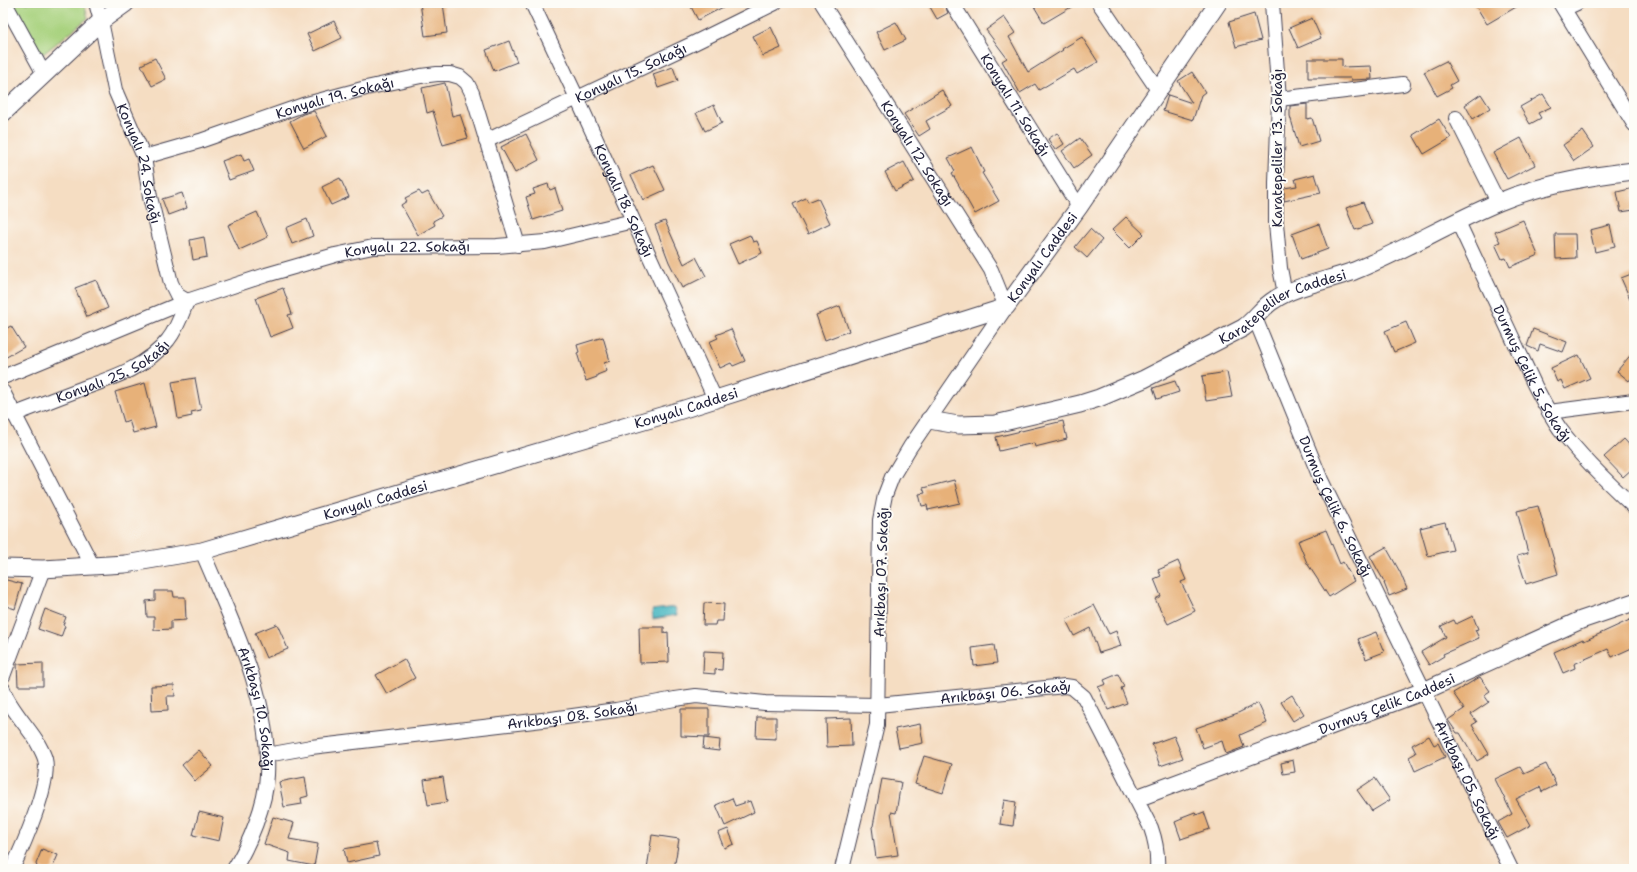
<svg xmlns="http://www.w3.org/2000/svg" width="1637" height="872" viewBox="0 0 1637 872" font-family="'Shantell Sans',sans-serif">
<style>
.green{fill:#a8d27e;stroke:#657a5c}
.water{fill:#49b7c1;stroke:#366c7e}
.building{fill:#e7b179}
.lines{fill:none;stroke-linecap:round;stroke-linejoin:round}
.minor-casing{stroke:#423e4f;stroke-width:16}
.tertiary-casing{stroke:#423e4f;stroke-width:19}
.minor{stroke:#fff;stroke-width:14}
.tertiary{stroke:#fff;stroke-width:17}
.labels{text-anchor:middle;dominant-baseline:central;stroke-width:4;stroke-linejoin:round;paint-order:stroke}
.street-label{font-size:14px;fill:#22223b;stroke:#fdfcf7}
</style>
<rect width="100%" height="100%" fill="#fdfcf7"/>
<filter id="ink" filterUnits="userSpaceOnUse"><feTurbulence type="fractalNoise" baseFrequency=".025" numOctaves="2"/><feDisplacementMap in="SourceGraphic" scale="8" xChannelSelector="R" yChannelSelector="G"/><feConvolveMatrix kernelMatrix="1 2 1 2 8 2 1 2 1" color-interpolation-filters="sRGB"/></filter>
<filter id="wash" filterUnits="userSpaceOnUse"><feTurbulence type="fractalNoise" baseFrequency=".012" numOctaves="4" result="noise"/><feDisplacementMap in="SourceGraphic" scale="16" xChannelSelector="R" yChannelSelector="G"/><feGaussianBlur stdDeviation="0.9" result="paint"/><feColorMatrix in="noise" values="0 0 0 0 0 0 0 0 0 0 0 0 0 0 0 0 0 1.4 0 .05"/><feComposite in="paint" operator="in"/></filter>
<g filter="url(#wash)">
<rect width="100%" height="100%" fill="#f5ddc2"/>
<path class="green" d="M11,3H84L88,18L38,58Z"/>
<path class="water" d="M675,607L677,615L653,619L652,610Z"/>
<g id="blocks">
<path class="building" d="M420,3H443L447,33L425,36Z
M689,3H731L698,20Z
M936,3H944L948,13L937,19L930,7Z
M1032,3H1078L1044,23Z
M1474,3H1523L1487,24Z
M1254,14L1261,40L1236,47L1229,22Z
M1004,17L1015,33L1009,37L1028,72L1063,50L1062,49L1082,37L1098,62L1077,74L1074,69L1039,90L1035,84L1020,93L1002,61L1007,58L986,30Z
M1312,18L1321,38L1298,48L1289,28Z
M334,21L342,38L315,51L307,34Z
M896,22L906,40L885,50L876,32Z
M771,27L781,48L763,56L753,36Z
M509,41L517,62L494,71L486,50Z
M155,58L166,79L152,86L141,65Z
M1308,59H1342V67L1371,66L1372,79L1351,80V78H1308Z
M1446,61L1457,81L1450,85L1452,88L1437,96L1424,72Z
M673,67L678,81L658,88L653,74Z
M1192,72L1205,92L1201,95L1193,120L1163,111L1168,95L1192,103L1178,81Z
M445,83L452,116L460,114L468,138L443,145L433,111L427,113L422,88Z
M942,90L952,106L926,121L930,129L919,136L904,114Z
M1481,94L1490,108L1473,119L1465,105Z
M1543,94L1551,107L1538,113L1541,118L1530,124L1520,107Z
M1307,104V119L1312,118L1319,141L1299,147L1290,116V106Z
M714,105L722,123L705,131L696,113Z
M314,111L327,136L304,148L290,121L303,114Z
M1439,119L1451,138L1424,154L1413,135Z
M1583,131L1594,147L1574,161L1563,145Z
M1057,133L1064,144L1055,150L1048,139Z
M526,134L539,160L515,173L501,147Z
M1080,138L1092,155L1074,168L1062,151Z
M1521,138L1535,165L1507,179L1493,153Z
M972,147L984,172L982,173L999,201L975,214L952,173L955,171L948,158Z
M241,154L244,161L249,159L254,171L229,180L222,161Z
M904,162L914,181L895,191L885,172Z
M653,165L665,190L643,200L631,175Z
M1315,174L1321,193L1284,201V188L1297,186L1295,179Z
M340,178L349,197L331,205L322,187Z
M548,184L550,190L555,188L562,211L533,220L526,197L535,194L533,189Z
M1634,188V210L1621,212L1617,192Z
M419,191L422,195L428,192L442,216L433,221L435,225L418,235L401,205L407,201L405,198Z
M182,193L187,208L168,215L162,199Z
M806,198L808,202L818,198L830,223L808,234L793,204Z
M1363,202L1372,224L1355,230L1346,208Z
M257,212L268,237L239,250L228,225Z
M1126,217L1144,234L1130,248L1112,230Z
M307,219L313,236L292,244L286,228Z
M1523,220L1538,255L1510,267L1506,258L1502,259L1495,244L1500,242L1495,232Z
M665,221L684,264L696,257L706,276L682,288L669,262L655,225Z
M1319,224L1328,249L1301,259L1292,234Z
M1610,225L1615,247L1595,252L1590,230Z
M1090,229L1102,240L1087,258L1075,247Z
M1555,234H1575L1576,258L1556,259Z
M750,235L753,242L757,241L762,253L738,264L729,244Z
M204,237L207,257L193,260L190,240Z
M1634,273V308L1621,278Z
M96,280L108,308L87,317L75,288Z
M283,288L292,314L288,315L293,328L270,337L256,298Z
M840,306L849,331L825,340L816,315Z
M1406,322L1415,343L1394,352L1385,331Z
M11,326L24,347L3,359V330Z
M731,329L745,361L733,366L731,363L720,368L709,342L718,338L716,335Z
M1533,329L1567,342L1563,352L1540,344L1538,351L1527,346Z
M603,337L610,361L604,363L607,371L597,375V377L586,381L577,353L579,352L577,345Z
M1634,351V374L1629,381L1617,371Z
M1579,355L1590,378L1565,389L1561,380L1557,382L1551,368Z
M1227,372L1232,397L1206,401L1202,376Z
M195,378L201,410L191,412L192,416L178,419L172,382Z
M1175,381L1179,392L1157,399L1153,388Z
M145,383L156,427L133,433L129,420L124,422L115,392Z
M1063,421L1067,439L1035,447L1034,443L999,451L996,437Z
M1624,439L1634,450V467L1623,477L1604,457Z
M954,480L960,503L928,510L927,505L922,506L919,494L925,493L923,488Z
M1538,506L1558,574L1526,584L1517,556L1528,553L1517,511Z
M1445,522L1453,550L1428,556L1420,528Z
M1326,530L1340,564L1343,562L1354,581L1329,597L1307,563L1298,541Z
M1386,547L1400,572L1407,589L1389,596L1384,583H1385L1370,556Z
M1178,561L1186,580L1181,582L1195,611L1168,624L1155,599L1161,596L1154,579L1161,576L1158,570Z
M3,579L22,584L15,609L3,605Z
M155,591H173L174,597H185L186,620L171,621V629L154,630V617H147L146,601L155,600Z
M704,603L724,604L723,621H716L715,625H703Z
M1094,605L1109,634L1116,631L1121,646L1099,653L1090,628L1074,636L1066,620Z
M45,609L66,617L63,625L65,626L61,637L38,629Z
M1473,616L1478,629L1475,630L1479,638L1443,654L1444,656L1429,665L1421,652L1446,637L1441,626L1454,620L1456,624Z
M1634,618V647L1612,657L1608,649L1574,664L1575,668L1563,673L1554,652L1583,639L1584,641Z
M277,624L288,649L266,658L255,633Z
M639,627H664V633L668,632L669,662L640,663Z
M1376,632L1384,652L1366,659L1358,639Z
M994,645L997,663L974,666L972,648Z
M704,651L723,652L722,670L715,669V674L703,673Z
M404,659L415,678L387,694L376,675Z
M43,663V686H18L17,664Z
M1118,674L1124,687L1121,688L1127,703L1108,710L1098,687L1106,684L1104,680Z
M1480,677L1490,691L1484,695L1489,702L1471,714L1477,722L1472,725L1489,754L1477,761L1460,733H1457L1448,720L1464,709L1453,693Z
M174,685L175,696H167L168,710L152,711L151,686Z
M1292,695L1304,714L1293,721L1281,702Z
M1258,703L1267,723L1240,735L1244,747L1226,754L1222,741L1203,748L1196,728L1238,713Z
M681,709H709V737L681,736Z
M757,717H776V739L756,738Z
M851,718L852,746L827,747L826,719Z
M920,724L923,743L899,748L895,729Z
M1174,736L1183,758L1160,766L1152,744Z
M1429,736L1434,745L1438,743L1445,757L1415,771L1409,757L1416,753L1412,745Z
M704,738L720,740L719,751L703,749Z
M199,750L213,766L195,781L182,765Z
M924,756L952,764L943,793L915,784Z
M1293,760L1295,772L1283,774L1281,763Z
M1546,764L1556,785L1542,792L1540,787L1516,799L1531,825L1507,838L1498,822L1512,814L1495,779L1520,767L1524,774Z
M305,777L308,796L301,798L302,804L284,807L279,782Z
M443,777L447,802L428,805L424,780Z
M1375,778L1390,800L1372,811L1357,790Z
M882,779L901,782L896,813L891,812L898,855L876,858L872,827L873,826Z
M732,798L735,806L750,801L754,812L725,826L716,805Z
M1004,800L1016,802L1013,826L1000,824Z
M199,812L224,818L219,841L193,835Z
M1195,812L1196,815L1204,812L1210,829L1181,839L1175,822L1182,819V817Z
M273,817L294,823L289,839L318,844L314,866L289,861L290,853L264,844Z
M728,829L734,844L724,848L718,833Z
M652,835L679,839L674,869L663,868V869H647Z
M376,843L379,856L347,863L344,849Z
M42,849L58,855L52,869H38L36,864Z"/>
</g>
</g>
<g filter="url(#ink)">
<use href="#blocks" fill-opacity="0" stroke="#423e4f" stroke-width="1"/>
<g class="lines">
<defs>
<g id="minor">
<path d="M5,3L44,74"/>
<path id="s1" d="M96,3L101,21L115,90L144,157L150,197L171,283L177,295L187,301"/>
<path id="s2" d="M532,3L577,98L715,399"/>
<path id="s3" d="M822,3L991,270L1006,307L910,447L892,477L885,495L880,520L877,725L842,869"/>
<path id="s4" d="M952,3L1079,207"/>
<path d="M1099,3L1158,90"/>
<path d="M1272,3L1279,99L1276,183V223L1280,268L1285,294"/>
<path d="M1560,3L1634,124"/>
<path d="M1564,9L1577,3"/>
<path d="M1279,99L1403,84"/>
<path d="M1456,118L1498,202"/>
<path id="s5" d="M486,141L692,44L775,3"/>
<path id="s6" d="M144,157L200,141L303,105L366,88L421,76L437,74H450L460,77L467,83L472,93L518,245"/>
<path id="s7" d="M1458,222L1535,386C1543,401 1550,415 1560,429C1581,457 1608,483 1634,507"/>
<path id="s8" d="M1255,318L1321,480L1511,869"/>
<path id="s9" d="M3,377L187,301L266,275L335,255L373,247L497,246L545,242L633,221"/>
<path d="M3,392L93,567"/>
<path d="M1549,412L1634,401"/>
<path id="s10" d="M3,413L15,414C37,406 59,397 81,389C112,378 147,367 168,340C177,329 182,314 187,301"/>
<path id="s11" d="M202,551C231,620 271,698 267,775C266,804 249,845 234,869"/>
<path d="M3,676L43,569"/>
<path d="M3,689C7,704 27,726 36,740C39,746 43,752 45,759C51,783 23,846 12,869"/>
<path id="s12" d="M267,755L311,747L551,719L616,710L675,699L696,696L765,703L878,705L1065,686L1072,687L1084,697L1151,828C1156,842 1158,854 1157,869"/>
</g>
<g id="tertiary">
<path d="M3,113L101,21L126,3"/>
<path id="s13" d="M929,420L958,425L995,424L1080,404L1099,398L1144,379L1243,328C1255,320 1262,307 1274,300C1294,286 1330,280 1354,271C1403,251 1449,223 1499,202C1542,184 1588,176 1634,171"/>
<path id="s14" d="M3,568L43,569L125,564L202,551L678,411L1006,307L1079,207L1218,3"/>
<path id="s15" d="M1137,798L1424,691L1581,620L1634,602"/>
</g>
</defs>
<use href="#minor" class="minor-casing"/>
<use href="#tertiary" class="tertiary-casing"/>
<use href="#minor" class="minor"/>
<use href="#tertiary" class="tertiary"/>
</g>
</g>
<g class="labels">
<g class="street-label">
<text stroke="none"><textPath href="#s5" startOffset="160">Konyalı 15. Sokağı</textPath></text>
<text stroke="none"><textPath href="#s6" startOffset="200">Konyalı 19. Sokağı</textPath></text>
<text stroke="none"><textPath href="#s4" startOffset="120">Konyalı 11. Sokağı</textPath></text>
<text transform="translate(1277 148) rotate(-90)">Karatepeliler 13. Sokağı</text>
<text stroke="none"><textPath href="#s3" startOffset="178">Konyalı 12. Sokağı</textPath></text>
<text stroke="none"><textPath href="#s1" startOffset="167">Konyalı 24. Sokağı</textPath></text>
<text stroke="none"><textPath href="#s2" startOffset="218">Konyalı 18. Sokağı</textPath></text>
<text stroke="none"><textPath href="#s9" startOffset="427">Konyalı 22. Sokağı</textPath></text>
<text stroke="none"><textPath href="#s14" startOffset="1102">Konyalı Caddesi</textPath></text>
<text stroke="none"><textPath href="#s13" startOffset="380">Karatepeliler Caddesi</textPath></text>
<text stroke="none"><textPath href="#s10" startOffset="119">Konyalı 25. Sokağı</textPath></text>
<text stroke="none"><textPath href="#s7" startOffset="169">Durmuş Çelik 5. Sokağı</textPath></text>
<text stroke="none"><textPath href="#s14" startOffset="705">Konyalı Caddesi</textPath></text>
<text stroke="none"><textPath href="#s14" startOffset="381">Konyalı Caddesi</textPath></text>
<text stroke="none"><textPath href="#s8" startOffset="205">Durmuş Çelik 6. Sokağı</textPath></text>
<text transform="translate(881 572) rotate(-88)">Arıkbaşı 07. Sokağı</text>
<text stroke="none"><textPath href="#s12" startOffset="744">Arıkbaşı 06. Sokağı</textPath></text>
<text stroke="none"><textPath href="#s15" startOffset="267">Durmuş Çelik Caddesi</textPath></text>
<text stroke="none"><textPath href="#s11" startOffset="168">Arıkbaşı 10. Sokağı</textPath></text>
<text stroke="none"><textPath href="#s12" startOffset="308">Arıkbaşı 08. Sokağı</textPath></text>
<text stroke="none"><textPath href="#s8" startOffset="509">Arıkbaşı 05. Sokağı</textPath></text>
</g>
</g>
<rect width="1637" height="872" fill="none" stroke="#fdfcf7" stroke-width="16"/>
</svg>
